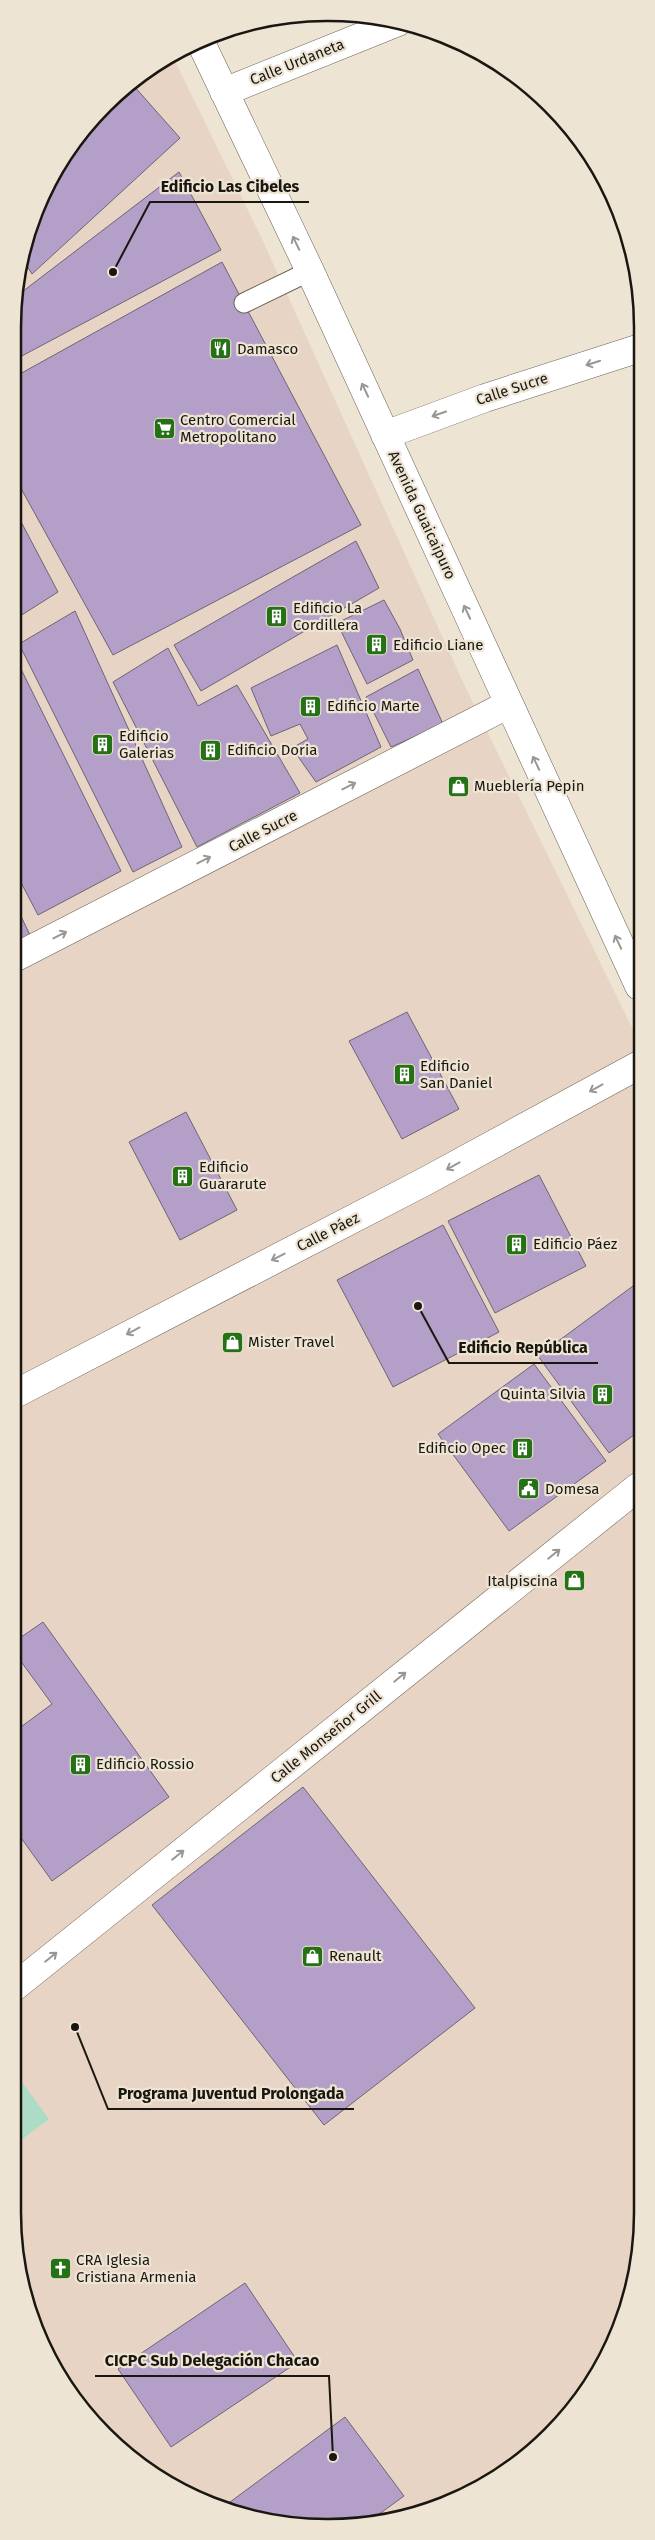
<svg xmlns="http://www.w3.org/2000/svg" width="655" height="2540" viewBox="0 0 655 2540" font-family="'Fira Sans',sans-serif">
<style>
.commercial{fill:#e7d4c4}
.green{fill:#addcc6}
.building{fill:#b39fc8;stroke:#6c6574}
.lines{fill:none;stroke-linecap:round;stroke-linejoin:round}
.lane-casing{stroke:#6a6153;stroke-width:21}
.street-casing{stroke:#6a6153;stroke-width:29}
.lane{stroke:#fff;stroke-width:19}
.street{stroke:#fff;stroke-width:28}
.oneway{stroke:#989794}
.labels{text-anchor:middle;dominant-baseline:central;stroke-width:4.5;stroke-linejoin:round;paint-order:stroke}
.street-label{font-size:15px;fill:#1a1711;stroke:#eee4d4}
.poi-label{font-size:15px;fill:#1a1711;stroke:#eee4d4;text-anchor:start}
.rim{fill:none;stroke:#1a1711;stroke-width:2.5}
.leader{fill:none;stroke:#1a1711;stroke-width:2}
.callout-dot{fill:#1a1711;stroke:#eee4d4;stroke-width:2}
.callout-label{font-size:16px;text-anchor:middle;font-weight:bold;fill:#1a1711;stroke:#eee4d4;stroke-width:4.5;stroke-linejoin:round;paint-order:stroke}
</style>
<rect width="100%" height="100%" fill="#eee4d4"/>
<path class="commercial" d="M173,57L262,239L462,680L639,1042L636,2274L590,2387L519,2463L409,2517L307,2527L188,2495L91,2420L36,2333L13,2213L19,266L65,153L152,66Z"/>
<path class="green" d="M13,2070L49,2119L13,2146Z"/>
<path class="building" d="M133,85L180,138L32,274L22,258L65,153Z
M179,172L221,250L18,358V295Z
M222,262L361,525L113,655L18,483V375Z
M18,516L58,592L17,618Z
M356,541L379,588L201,691L174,645Z
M384,600L400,629L413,660L367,684L337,623Z
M75,611L182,847L133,872L19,644Z
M337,645L381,747L316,782L292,748L308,739L300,724L271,736L251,688Z
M168,648L198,706L237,685L300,793L197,847L113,682Z
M17,661L121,871L38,915L17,875Z
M418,669L443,724L391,747L366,697Z
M17,908L30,935L16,942Z
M407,1012L459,1109L402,1139L349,1041Z
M186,1112L237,1210L180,1240L129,1142Z
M539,1175L586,1266L495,1313L448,1221Z
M443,1225L499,1332L393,1387L337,1280Z
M633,1286L638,1293V1432L609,1453L538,1356Z
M534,1364L606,1461L509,1531L438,1434Z
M43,1622L169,1797L52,1881L14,1828V1732L52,1704L14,1652V1642Z
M303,1787L475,2008L324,2125L152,1905Z
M245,2283L298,2362L171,2447L118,2369Z
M345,2417L404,2496L371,2520L307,2527L226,2505Z"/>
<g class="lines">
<defs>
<path id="lane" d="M244,303L310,271"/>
<path id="street" d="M202,45L310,271L639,986
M224,92L398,22
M385,435L485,398L640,348
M16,957L509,704
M15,1394L424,1182L639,1065
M13,1988L638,1487"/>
</defs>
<use href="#lane" class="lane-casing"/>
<use href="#street" class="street-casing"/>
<use href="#lane" class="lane"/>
<use href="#street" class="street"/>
</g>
<defs><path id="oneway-shaft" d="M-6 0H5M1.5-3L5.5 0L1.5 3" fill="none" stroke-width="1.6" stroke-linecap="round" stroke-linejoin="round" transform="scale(1.25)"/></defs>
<g class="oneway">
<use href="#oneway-shaft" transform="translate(296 243) rotate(-116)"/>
<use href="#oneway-shaft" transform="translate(593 363) rotate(162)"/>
<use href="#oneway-shaft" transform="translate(365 390) rotate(-115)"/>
<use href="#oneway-shaft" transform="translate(439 414) rotate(161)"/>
<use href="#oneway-shaft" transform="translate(467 612) rotate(-115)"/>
<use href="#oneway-shaft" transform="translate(536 763) rotate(-115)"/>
<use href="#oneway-shaft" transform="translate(349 786) rotate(-27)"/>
<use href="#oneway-shaft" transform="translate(204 860) rotate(-27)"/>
<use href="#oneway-shaft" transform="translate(60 935) rotate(-27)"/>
<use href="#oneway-shaft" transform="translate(618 942) rotate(-115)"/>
<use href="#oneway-shaft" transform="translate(596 1088) rotate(151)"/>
<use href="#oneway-shaft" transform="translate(453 1166) rotate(151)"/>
<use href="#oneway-shaft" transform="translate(278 1257) rotate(153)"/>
<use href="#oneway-shaft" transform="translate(133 1331) rotate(152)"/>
<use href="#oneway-shaft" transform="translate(554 1554) rotate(-39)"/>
<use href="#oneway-shaft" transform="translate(400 1677) rotate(-39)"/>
<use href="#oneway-shaft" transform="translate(178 1855) rotate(-39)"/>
<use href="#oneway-shaft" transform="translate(51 1957) rotate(-39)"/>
</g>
<defs>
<symbol id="restaurant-square" viewBox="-11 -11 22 22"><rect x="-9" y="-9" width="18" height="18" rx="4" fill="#257115" stroke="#eee4d4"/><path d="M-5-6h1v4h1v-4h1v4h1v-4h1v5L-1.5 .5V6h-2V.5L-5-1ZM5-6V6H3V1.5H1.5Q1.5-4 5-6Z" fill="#fff"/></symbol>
<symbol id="supermarket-square" viewBox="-11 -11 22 22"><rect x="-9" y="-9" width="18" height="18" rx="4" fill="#257115" stroke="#eee4d4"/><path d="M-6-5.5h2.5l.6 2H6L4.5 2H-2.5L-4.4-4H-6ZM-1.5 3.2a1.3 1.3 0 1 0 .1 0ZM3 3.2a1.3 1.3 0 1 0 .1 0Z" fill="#fff"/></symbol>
<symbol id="building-square" viewBox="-11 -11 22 22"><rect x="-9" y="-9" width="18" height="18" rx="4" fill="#257115" stroke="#eee4d4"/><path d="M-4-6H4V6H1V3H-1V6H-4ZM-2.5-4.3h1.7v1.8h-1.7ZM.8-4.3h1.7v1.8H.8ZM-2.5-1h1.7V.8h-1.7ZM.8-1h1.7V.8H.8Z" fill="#fff"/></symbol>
<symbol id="shop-square" viewBox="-11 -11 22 22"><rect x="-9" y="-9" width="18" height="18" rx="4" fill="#257115" stroke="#eee4d4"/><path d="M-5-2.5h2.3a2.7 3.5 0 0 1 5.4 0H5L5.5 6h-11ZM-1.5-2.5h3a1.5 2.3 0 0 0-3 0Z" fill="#fff"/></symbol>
<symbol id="civic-square" viewBox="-11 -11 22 22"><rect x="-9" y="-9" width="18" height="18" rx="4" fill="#257115" stroke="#eee4d4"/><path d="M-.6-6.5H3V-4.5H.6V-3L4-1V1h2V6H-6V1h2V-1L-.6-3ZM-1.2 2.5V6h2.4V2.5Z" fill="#fff"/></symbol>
<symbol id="church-square" viewBox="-11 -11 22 22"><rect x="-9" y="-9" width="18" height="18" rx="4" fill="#257115" stroke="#eee4d4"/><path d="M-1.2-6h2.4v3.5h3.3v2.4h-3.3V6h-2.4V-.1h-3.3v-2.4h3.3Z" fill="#fff"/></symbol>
</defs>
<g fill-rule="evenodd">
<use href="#restaurant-square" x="208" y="336" width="25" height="25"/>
<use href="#supermarket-square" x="152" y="416" width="25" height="25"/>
<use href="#building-square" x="264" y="604" width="25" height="25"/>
<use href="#building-square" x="364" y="632" width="25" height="25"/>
<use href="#building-square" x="298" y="694" width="25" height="25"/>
<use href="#building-square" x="90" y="732" width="25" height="25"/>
<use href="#building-square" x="198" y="738" width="25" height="25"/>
<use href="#shop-square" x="446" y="774" width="25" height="25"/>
<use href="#building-square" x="392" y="1062" width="25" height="25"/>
<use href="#building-square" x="170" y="1164" width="25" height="25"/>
<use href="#building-square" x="504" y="1232" width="25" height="25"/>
<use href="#shop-square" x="220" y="1330" width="25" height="25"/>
<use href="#building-square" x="590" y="1382" width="25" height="25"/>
<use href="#building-square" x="510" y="1436" width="25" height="25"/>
<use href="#civic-square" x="516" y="1476" width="25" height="25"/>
<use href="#shop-square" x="562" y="1568" width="25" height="25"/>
<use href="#building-square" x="68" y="1752" width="25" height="25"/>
<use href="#shop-square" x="300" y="1944" width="25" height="25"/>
<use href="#church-square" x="48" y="2256" width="25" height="25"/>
</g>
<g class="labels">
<g class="street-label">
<text transform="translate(297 62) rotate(-22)">Calle Urdaneta</text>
<text transform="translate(512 389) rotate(-18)">Calle Sucre</text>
<text transform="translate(422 515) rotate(65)">Avenida Guaicaipuro</text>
<text transform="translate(263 831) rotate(-27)">Calle Sucre</text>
<text transform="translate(328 1232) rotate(-27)">Calle Páez</text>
<text transform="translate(326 1737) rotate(-39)">Calle Monseñor Grill</text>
</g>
<g class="poi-label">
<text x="237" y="349">Damasco</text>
<text x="180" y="420">Centro Comercial<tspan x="180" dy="17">Metropolitano</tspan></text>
<text x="293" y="608">Edificio La<tspan x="293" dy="17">Cordillera</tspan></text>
<text x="393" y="645">Edificio Liane</text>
<text x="327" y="706">Edificio Marte</text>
<text x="119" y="736">Edificio<tspan x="119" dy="17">Galerias</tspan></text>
<text x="227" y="750">Edificio Doria</text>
<text x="474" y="786">Mueblería Pepin</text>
<text x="420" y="1066">Edificio<tspan x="420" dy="17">San Daniel</tspan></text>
<text x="199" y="1167">Edificio<tspan x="199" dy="17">Guararute</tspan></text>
<text x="533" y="1244">Edificio Páez</text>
<text x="248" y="1342">Mister Travel</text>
<text x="586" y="1394" text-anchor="end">Quinta Silvia</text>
<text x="506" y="1448" text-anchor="end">Edificio Opec</text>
<text x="545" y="1489">Domesa</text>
<text x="558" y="1581" text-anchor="end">Italpiscina</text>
<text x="96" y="1764">Edificio Rossio</text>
<text x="329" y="1956">Renault</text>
<text x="76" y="2260">CRA Iglesia<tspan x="76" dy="17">Cristiana Armenia</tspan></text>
</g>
</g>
<path d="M0 0H655V2540H0ZM327 21H328A306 306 0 0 1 634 327V2213A306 306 0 0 1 328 2519H327A306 306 0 0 1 21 2213V327A306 306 0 0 1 327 21Z" fill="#eee4d4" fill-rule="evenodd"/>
<path class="rim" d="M327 21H328A306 306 0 0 1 634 327V2213A306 306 0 0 1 328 2519H327A306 306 0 0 1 21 2213V327A306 306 0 0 1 327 21Z"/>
<path class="leader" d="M113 272L150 202H309M418 1306L449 1363H598M75 2027L108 2109H354M333 2457L329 2376H95"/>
<g class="callout-dot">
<circle cx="113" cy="272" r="5"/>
<circle cx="418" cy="1306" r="5"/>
<circle cx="75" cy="2027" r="5"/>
<circle cx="333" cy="2457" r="5"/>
</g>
<g class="callout-label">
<text x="230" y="192">Edificio Las Cibeles</text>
<text x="523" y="1353">Edificio República</text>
<text x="231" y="2099">Programa Juventud Prolongada</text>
<text x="212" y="2366">CICPC Sub Delegación Chacao</text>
</g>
</svg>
